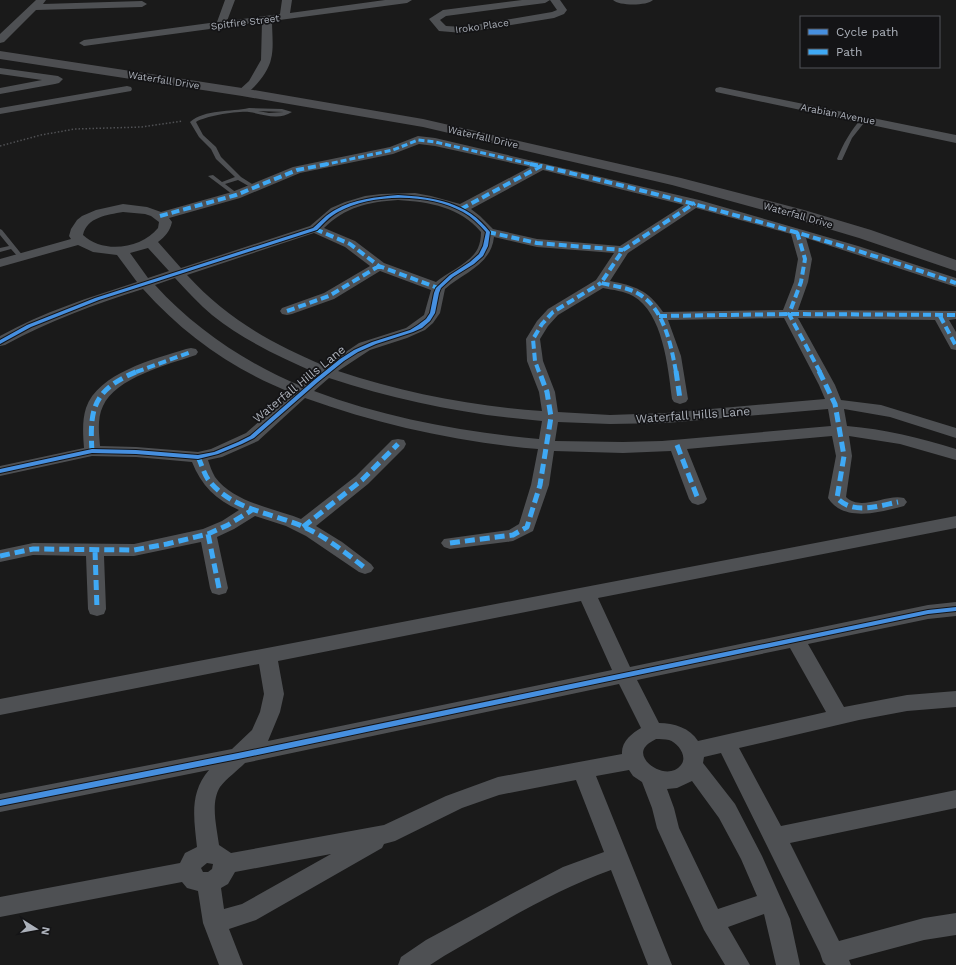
<svg xmlns="http://www.w3.org/2000/svg" width="956" height="965" viewBox="0 0 956 965" font-family="'Work Sans',sans-serif">
<style>
.lines{fill:none;stroke-linecap:round;stroke-linejoin:round}
.path{stroke:#505154;stroke-width:1.5;stroke-dasharray:1.5 2;stroke-linecap:butt}
.lane{fill:#4e5053;fill-rule:evenodd}
.street{fill:#4e5053;fill-rule:evenodd}
.secondary{fill:#4d4e51;fill-rule:evenodd}
.quiet-far2{stroke:#3fa9f5;stroke-width:3;stroke-dasharray:6 3;stroke-linecap:butt}
.quiet-far1{stroke:#3fa9f5;stroke-width:4;stroke-dasharray:8 4;stroke-linecap:butt}
.quiet{stroke:#3fa9f5;stroke-width:5;stroke-dasharray:10 5;stroke-linecap:butt}
.cycleway-casing{stroke:#141416;stroke-width:2}
.cycleway{fill:#468fdf;fill-rule:evenodd}
.labels{text-anchor:middle;dominant-baseline:central;stroke-width:3.5;stroke-linejoin:round;paint-order:stroke}
.far-street-label{font-size:10px;fill:#acb1ba;stroke:#141416}
.street-label{font-size:12px;fill:#acb1ba;stroke:#141416}
</style>
<rect width="100%" height="100%" fill="#1a1a1a"/>
<g class="lines">
<path class="path" d="M0,146L41,135L75,129L142,127L183,121"/>
<path class="lane" d="M249,108L282,109L292,112C278,121 263,114 249,112C237,111 206,116 196,122L203,135L216,147L221,157L241,177L257,187L252,188L238,180L225,184L238,194L239,195L236,197L208,176L213,175L222,182L235,177L216,159L211,149L199,137L190,122C205,109 231,112 249,108ZM258,111L284,112L269,113Z
M862,118L867,119L852,138L842,160H838L837,159C843,144 851,130 862,118Z
M0,229L2,230L23,256V258H19L11,249L0,252V248L9,246L0,235Z"/>
<path class="street" d="M36,0H46L43,4L142,1L147,4L142,7L36,10L4,42L0,43V34Z
M225,0H235L227,21L280,14L282,0H292L290,13L385,0H412L407,3L272,21C272,33 274,48 271,59C269,71 253,92 242,95L237,92L249,81L261,60L262,22L84,46L79,43L84,40L217,22Z
M522,0H550L545,3L446,16L440,20L446,26L463,27L552,12L557,10L550,0H560L567,10L564,14L554,18L463,33L439,31L429,19L443,10Z
M613,0H653C647,6 619,6 613,0Z
M0,68L58,76L63,79L59,83L55,84L0,94V88L42,80L0,74Z
M127,86L131,87L132,89L131,91L0,114V108Z
M720,87L956,135V143L716,92L715,90L716,88Z
M418,136L435,138L699,200L858,246L956,278V287L806,238L812,259L808,282L798,310L956,311V319L949,320L956,332V350L951,349L935,320L798,318L835,385L841,400L881,405L956,428V438L890,417L844,409L847,426C884,429 921,438 956,449V460L900,444L849,436L852,456L846,497C861,512 887,493 904,498L907,502L904,506C881,512 844,523 828,498L836,456L832,436L687,449L707,499L704,503L698,505L692,503L689,499L671,451L623,453L554,451L549,485L533,531L513,541L450,549L444,547L441,543L444,539L509,530L519,524L531,485L538,449C458,442 380,425 305,398L258,441L222,457L208,460C210,466 212,472 215,477C234,503 274,508 301,519L356,476L392,440L398,439L404,440L406,444L404,448L368,484L316,526L342,542L371,564L374,568L371,572L365,574L359,572L306,536L286,526L255,516L234,529L217,537L228,588L226,593L219,595L212,593L210,588L201,542L134,556H104L106,609L104,614L97,616L90,614L88,609L86,556L33,555L0,562V550L33,543L134,544L203,529L222,521L239,510C216,500 201,485 192,462L136,457L92,456L0,476V466L84,448C83,435 82,420 86,408C98,373 154,359 186,349L191,348L196,349L198,352L196,355C169,364 115,378 103,406C97,418 99,433 100,446L136,447L198,452L211,449L246,433L292,393C235,371 184,335 143,289C95,304 49,321 5,345L0,346V336C43,312 90,297 137,282L117,255L93,252L78,245L0,267V259L71,239L69,236L71,229L77,220L82,216L96,210L123,204L147,207L161,212L232,192L293,167L390,147ZM419,144L435,146L530,167L460,204L431,196L415,193L381,194L365,196L345,202L331,208L310,226L181,268L158,242C165,237 170,231 172,222L169,218L240,198L300,173L393,154ZM543,170L684,205L620,246L537,239L493,229L480,216L471,209ZM398,200C430,202 460,207 481,232C481,238 480,243 478,248C472,262 448,272 436,282L384,263L355,241L324,228C346,207 367,202 398,200ZM696,208L791,234L798,259L794,282L783,310L663,312C648,290 635,286 610,281L628,253ZM123,212L145,214L151,216L159,222L158,228C141,249 103,254 83,235C87,217 107,215 123,212ZM314,233L345,247L370,266L324,293L282,308L280,311L282,314L287,315L292,314L334,299L380,271L431,290L424,315L406,328L359,343L325,366C271,343 227,319 187,275ZM494,237L537,247L614,253L596,280L548,309L537,321L526,339L527,361L539,392L542,411C472,406 404,393 338,371L370,350L407,338L425,330L433,323L440,313L445,289C463,273 491,265 494,237ZM148,248L169,271L148,278L130,253ZM175,278C187,291 199,304 212,315C243,340 280,357 316,373L301,386C246,363 195,329 155,285ZM603,288C613,290 624,291 633,296C663,313 668,367 672,399L674,402L680,404L686,402L688,399L681,356L668,320L784,318L819,385L825,399L666,413L610,415L558,412L555,392L543,361L540,339L548,326L558,315ZM329,378C398,401 469,415 542,421L539,439C463,432 386,418 314,391ZM828,409L831,426L662,441L623,442L555,441L558,422L610,424L666,423Z
M956,516V528L598,598L630,667L928,605L956,602V616L928,619L808,644L844,707L907,695L956,691V707L907,711L859,720L739,748L781,826L956,790V808L790,843L839,941L924,918L956,913V935L924,940L849,960L851,965H826L823,962L820,953L721,753L704,757L703,763L735,804L762,856L790,919L800,965H776L764,914L728,927L750,965H725L704,930L676,870L657,828L652,808L642,782L633,776L629,770L596,776L672,965H648L611,870C552,891 498,925 444,956L430,965H398L401,957L426,940L517,891L563,867L604,852L576,780L499,795L462,808L395,841L384,844L382,848L256,920L229,929L243,965H219L203,923L198,891L187,888L182,882L0,917V897L180,863L185,853L197,847C194,819 189,793 209,770L0,812V794L232,749L252,730L260,712L264,694L259,664L0,715V699ZM581,601L612,670L268,741L280,712L284,694L278,661ZM790,648L826,712L698,741C690,728 674,723 659,723L637,680ZM619,684L641,728C632,733 621,742 622,754L498,777L446,796L384,825L231,853L219,845C217,828 210,803 220,787C227,778 237,771 245,763ZM656,739C660,739 665,739 669,740C678,743 688,756 681,765C667,783 633,759 646,746C648,743 653,741 656,739ZM692,781L719,818L741,859L757,896L718,909L679,828L674,808L667,789L677,788ZM331,854L242,904L224,909L221,888L228,884L235,872ZM207,863L213,864L212,869L208,872H203L201,868Z"/>
<path class="secondary" d="M0,51L242,88L423,119L681,178L804,210L871,230L956,260V271L859,238L792,218L672,185L423,127L242,96L0,59Z"/>
<path class="quiet-far2" d="M323,165L393,150L418,140L435,142L535,165"/>
<path class="quiet-far1" d="M530,164L541,166
M461,209L541,166C681,199 820,236 956,283
M160,216L236,195L297,170L328,164
M315,229L350,244L379,266L438,288
M488,232L537,243L623,250
M797,232L805,259L801,282L789,314L820,372
M287,311L329,296L379,266
M659,316L789,314L956,315
M940,316L956,346
M136,372L191,352
M539,372L535,361L533,339L542,324L553,312L601,283
M676,372C671,345 664,307 637,293C626,287 613,286 601,283L623,250L695,203"/>
<path class="quiet" d="M676,371L680,399
M819,371L835,404L844,456L837,498C853,515 878,506 898,502
M677,445L698,499
M92,451C89,406 95,389 138,371
M198,457C202,465 204,475 210,482C233,510 273,513 304,527C326,537 346,553 365,568
M303,527L362,480L398,444
M208,534L219,588
M450,543L513,535L527,527L540,485L551,417L547,392L539,371
M95,550L97,609
M0,556L33,549L134,550L167,544L208,534L228,525L252,510"/>
<defs>
<path id="cycleway" d="M398,195C434,197 467,202 490,232L488,246L483,256L474,264L453,277L441,288L439,293L435,313L430,321L422,328L413,332L376,344L358,352L344,361L318,382L254,438L242,444L218,454L198,459L136,454L92,453L0,473V469L92,449L136,450L198,455L214,452L238,442L250,436L314,380L340,359L354,350L372,342L410,330L418,325L426,319L430,313L434,293L436,288L450,275L470,262L479,254L483,246L486,232C479,224 472,217 463,212C429,193 372,193 338,212C330,216 323,224 317,230L99,300L31,327L0,344V340L27,325L95,298L313,228C320,222 327,214 335,210C354,199 376,197 398,195Z
M956,607V611L928,614L238,759L0,806V800L238,753L928,610Z"/>
</defs>
<use href="#cycleway" class="cycleway-casing"/>
<use href="#cycleway" class="cycleway"/>
</g>
<g class="labels">
<g class="far-street-label">
<text transform="translate(245 22) rotate(-7)">Spitfire Street</text>
<text transform="translate(482 26) rotate(-8)">Iroko Place</text>
<text transform="translate(164 80) rotate(9)">Waterfall Drive</text>
<text transform="translate(838 114) rotate(11)">Arabian Avenue</text>
<text transform="translate(483 137) rotate(13)">Waterfall Drive</text>
<text transform="translate(798 215) rotate(16)">Waterfall Drive</text>
</g>
<g class="street-label">
<text transform="translate(299 384) rotate(-39)">Waterfall Hills Lane</text>
<text transform="translate(693 415) rotate(-4)">Waterfall Hills Lane</text>
</g>
</g>
<rect x="800" y="16" width="140" height="52" fill="#141416" stroke="#515358"/>
<rect x="808" y="29" width="20" height="6" fill="#468fdf" stroke="#515358"/>
<text x="836" y="36" font-size="12" fill="#acb1ba">Cycle path</text>
<rect x="808" y="49" width="20" height="6" fill="#3fa9f5" stroke="#515358"/>
<text x="836" y="56" font-size="12" fill="#acb1ba">Path</text>
<g transform="translate(36 929) rotate(101)" stroke="#141416" stroke-width="3" paint-order="stroke">
<path d="M0-3L7 15L0 10L-7 15Z" fill="#acb1ba"/>
<text y="-6" font-size="11" font-weight="bold" text-anchor="middle" fill="#acb1ba">N</text>
</g>
</svg>
